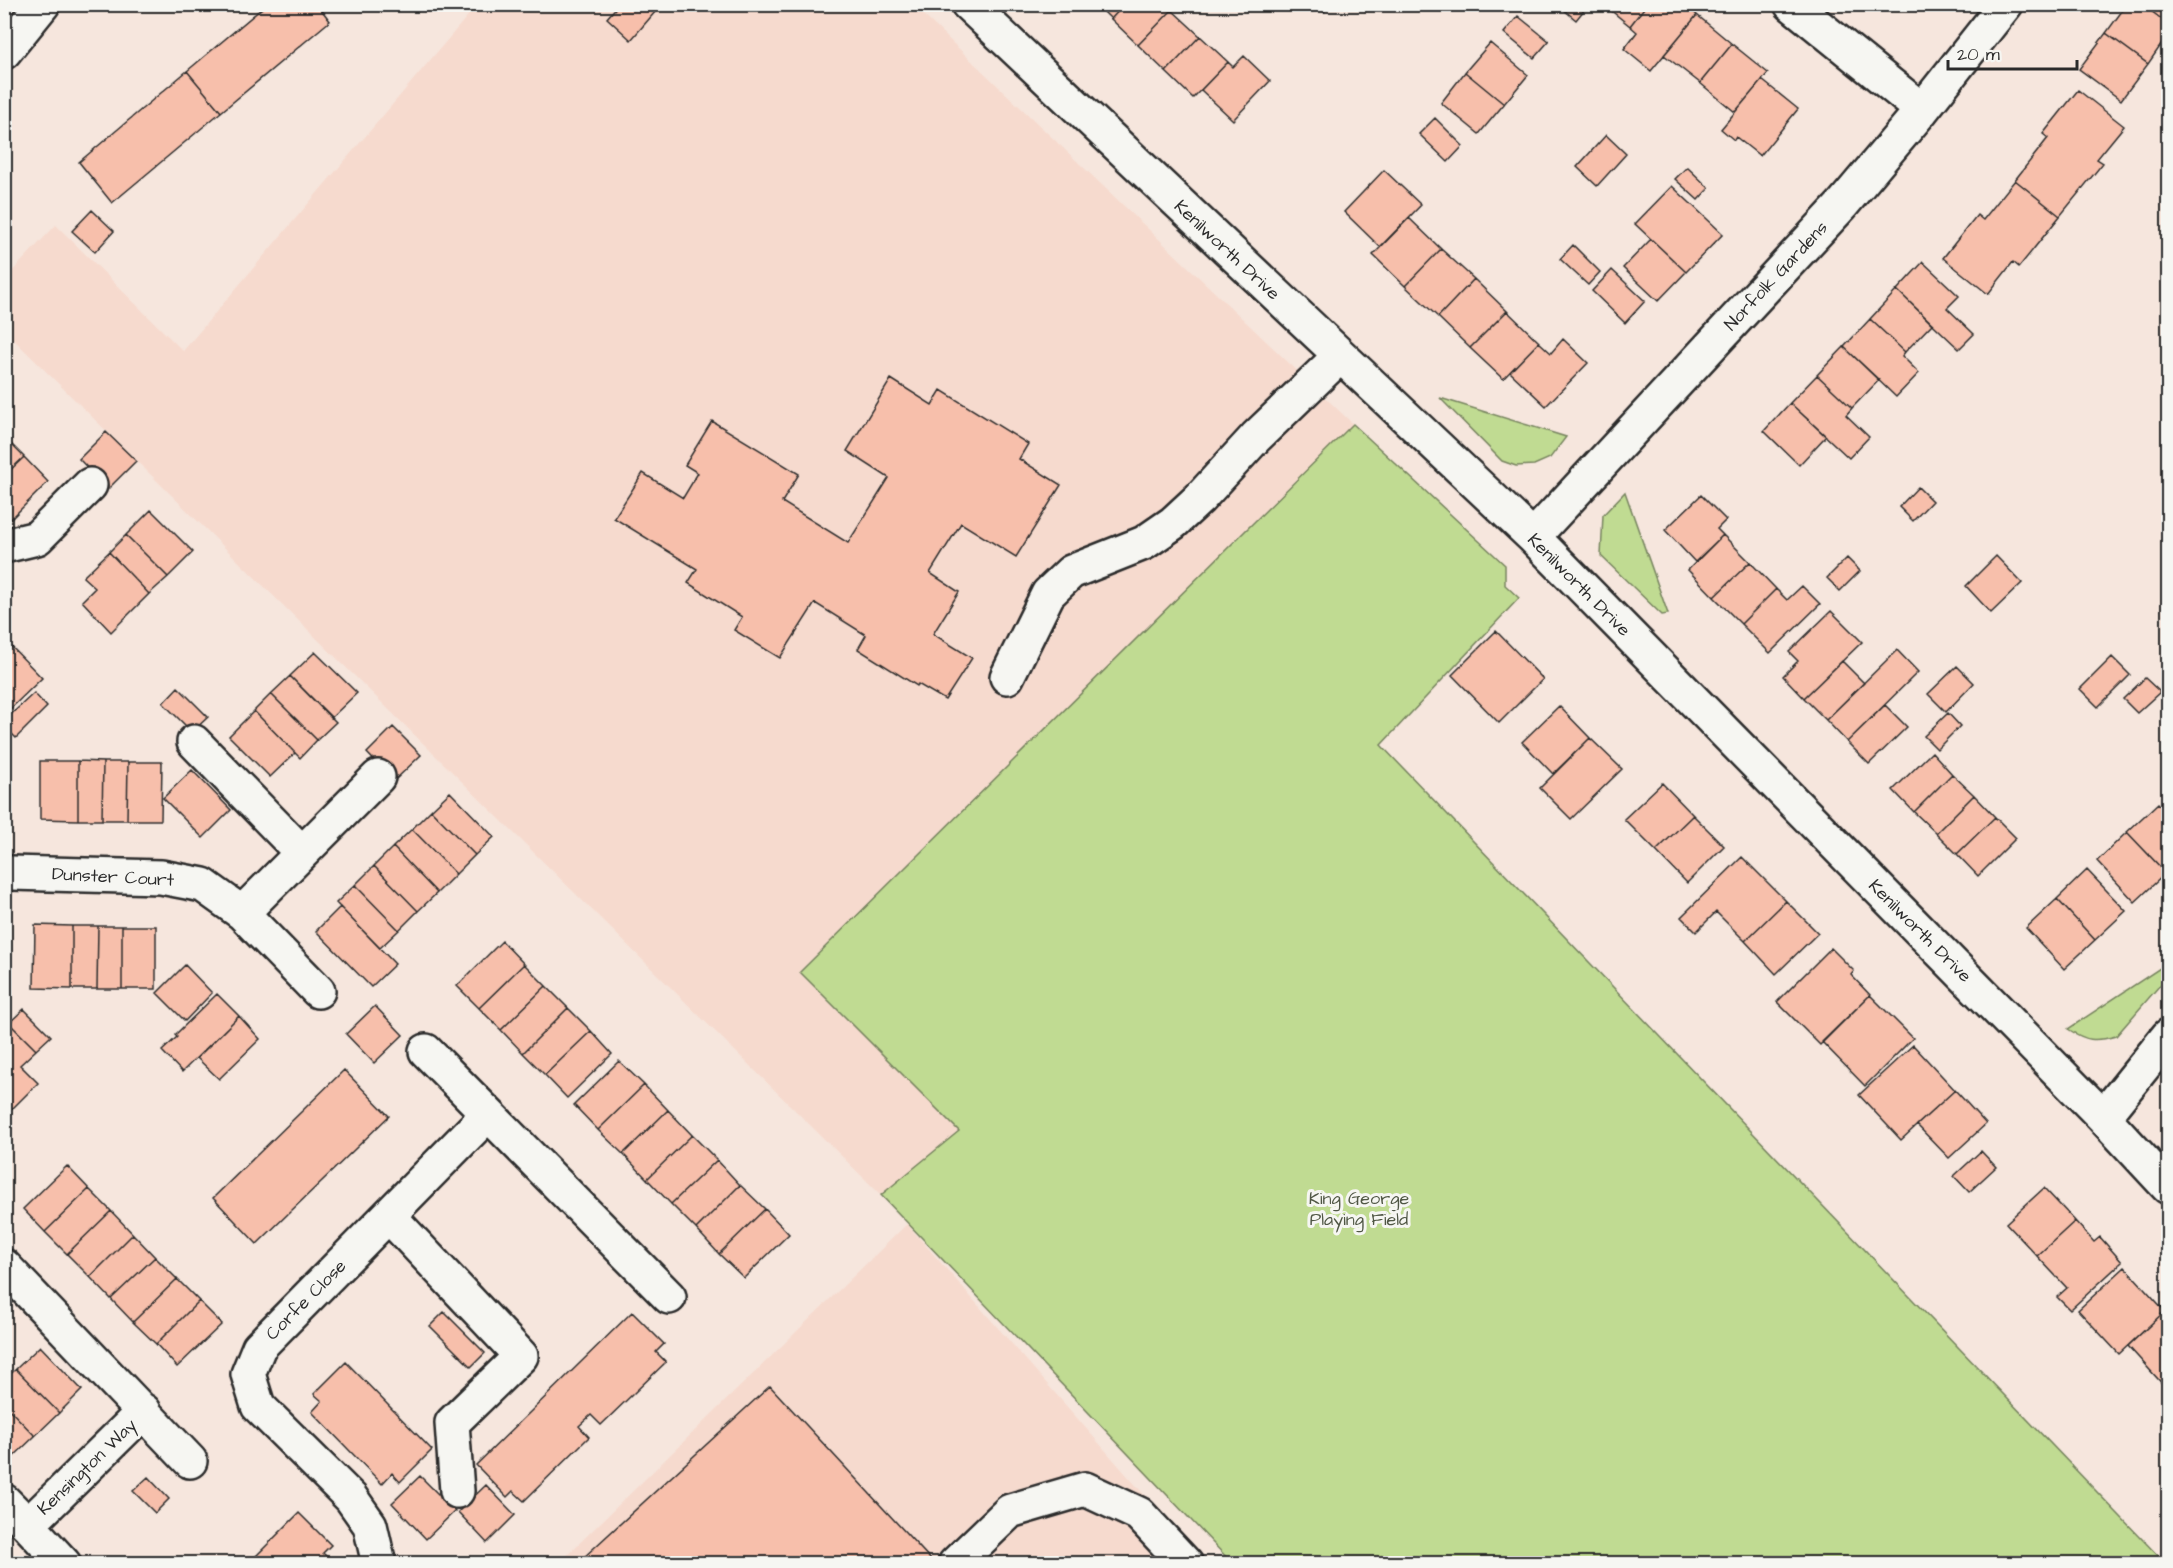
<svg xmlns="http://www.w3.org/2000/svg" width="2173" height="1568" viewBox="0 0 2173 1568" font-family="'Architects Daughter',sans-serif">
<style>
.built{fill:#f6dace}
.green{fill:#c0db92;stroke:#76835e;stroke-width:1.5}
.building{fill:#f7bfab;stroke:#2b2b2b;stroke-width:1.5}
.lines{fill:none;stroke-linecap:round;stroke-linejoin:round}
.minor-casing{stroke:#2b2b2b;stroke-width:38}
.minor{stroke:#f6f6f2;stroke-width:33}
.labels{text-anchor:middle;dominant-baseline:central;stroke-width:6;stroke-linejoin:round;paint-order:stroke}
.street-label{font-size:18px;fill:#2b2b2b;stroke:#f6f6f2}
.park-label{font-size:18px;fill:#505745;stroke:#f6f6f2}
</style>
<rect width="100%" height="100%" fill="#f6e6dd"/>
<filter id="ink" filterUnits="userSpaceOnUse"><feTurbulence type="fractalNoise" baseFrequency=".0167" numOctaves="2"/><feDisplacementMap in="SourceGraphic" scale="12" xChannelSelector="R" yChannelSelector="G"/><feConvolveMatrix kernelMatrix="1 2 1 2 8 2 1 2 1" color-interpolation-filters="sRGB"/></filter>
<g filter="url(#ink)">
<path class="built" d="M477,5H913L1353,424L800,972L959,1131L881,1195L5,331L4,280L56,225L183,351Z
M907,1224L1204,1563L558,1564Z"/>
<path class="green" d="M1440,398L1566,437L1550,458L1534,465L1516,466L1502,461Z
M1353,424L1505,565V585L1519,598L1381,745L2165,1563H1232L881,1195L959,1131L800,972Z
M1625,492L1668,614L1662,615L1601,556L1603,515Z
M2160,968L2167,977L2116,1036C2095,1042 2086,1041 2068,1029Z"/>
<path class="building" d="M267,4H317L330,21L221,112L187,71Z
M619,4H662L631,40L607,18Z
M1096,4H1125L1111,19Z
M1125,4H1167L1172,10L1138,45L1111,19Z
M1315,4H1330L1324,12Z
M1557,4H1589L1576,20Z
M1603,4H1647L1630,26Z
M1647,4H1684L1697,15L1651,71L1624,49L1637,32L1630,26Z
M2127,4H2142L2168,24V35L2148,64L2106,33Z
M2142,4H2168V24Z
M1172,10L1200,36L1166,72L1138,45Z
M1697,15L1732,44L1700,83L1664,55Z
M1518,16L1549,41L1534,58L1504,33Z
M2106,33L2148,64L2121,100L2079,69Z
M1200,36L1228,62L1193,98L1166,72Z
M1490,43L1528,75L1504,104L1465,72Z
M1732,44L1768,73L1735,112L1700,83Z
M1244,56L1270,81L1233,120L1201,90L1228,62L1233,67Z
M187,71L221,112L112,203L79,162Z
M1465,72L1504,104L1479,134L1441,103Z
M1762,80L1798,109L1760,156L1736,137L1734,140L1721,129Z
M2078,90L2124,126L2097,159L2103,163L2060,216L2015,180L2048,138L2043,134Z
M1435,118L1463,146L1448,162L1419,134Z
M1606,135L1626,154L1597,186L1577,167Z
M1687,167L1709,188L1698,200L1675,179Z
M1384,170L1421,205L1380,247L1344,212Z
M2015,180L2060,216L2019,267L2013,262L1988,294L1943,258L1977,215L1983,220Z
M1672,186L1723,234L1686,272L1635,224Z
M92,210L114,231L95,252L72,231Z
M1409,218L1441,249L1405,286L1373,255Z
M1651,239L1686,272L1658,301L1623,268Z
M1573,245L1600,272L1588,285L1560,259Z
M1441,249L1474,279L1438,317L1405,286Z
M1923,262L1959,296L1947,308L1974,334L1959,349L1897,290Z
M1612,270L1645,301L1625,323L1592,291Z
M1474,279L1507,311L1470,348L1438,317Z
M1897,290L1932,324L1905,352L1870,319Z
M1507,311L1539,342L1503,379L1470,348Z
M1870,319L1905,352L1902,356L1919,373L1896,397L1844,347Z
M1563,339L1588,363L1546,406L1510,372L1539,342L1551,353Z
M1844,347L1879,380L1852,408L1817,375Z
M1817,375L1852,408L1846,415L1869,437L1849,458L1790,403Z
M891,379L932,405L941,390L1028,444L1019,459L1061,485L1016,557L961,523L930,573L959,592L933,634L972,658L945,700L918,684L917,686L858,649L866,635L815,603L780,658L734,630L742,617L688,583L697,569L614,518L643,473L683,498L698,473L685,465L712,421L799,474L782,502L848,543L889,478L847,451Z
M1790,403L1826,436L1799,465L1764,431Z
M106,432L136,461L108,489L79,459Z
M4,437L24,457L4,476Z
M24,457L48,482L7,523L4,521V476Z
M1918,487L1932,501L1913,521L1899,507Z
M1701,495L1726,520L1717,529L1723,535L1695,562L1665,530Z
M151,510L193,552L168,577L126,535Z
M126,535L168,577L149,594L109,552Z
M1723,535L1750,562L1714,597L1688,570Z
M109,552L149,594L111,632L82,601L95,588L83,577Z
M1996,556L2022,583L1991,613L1966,586Z
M1847,558L1860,571L1840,591L1827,578Z
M1750,562L1776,589L1741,624L1714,597Z
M1802,586L1820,604L1770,653L1741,624L1776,589L1787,600Z
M1831,611L1862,642L1804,698L1783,676L1798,661L1789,652Z
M1496,631L1543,679L1499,723L1452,675Z
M4,639L42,678L4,715Z
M1897,650L1918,672L1847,742L1826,720Z
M315,652L357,693L331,718L290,676Z
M2112,657L2130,675L2098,707L2080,689Z
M1842,661L1864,683L1826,720L1804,698Z
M1957,666L1974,683L1946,712L1928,694Z
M290,676L336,722L317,740L271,694Z
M2145,678L2160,692L2137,713L2123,699Z
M178,687L208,717L192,732L163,703Z
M34,693L47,707L16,738L4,726V721Z
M271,694L317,740L300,758L254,711Z
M1885,705L1907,727L1869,764L1847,742Z
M1559,706L1590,738L1553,774L1522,742Z
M254,711L295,753L270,777L229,736Z
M1948,713L1960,726L1937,749L1924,736Z
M393,727L421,755L394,781L367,753Z
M1590,738L1622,769L1571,819L1540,788Z
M1932,752L1952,774L1914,812L1893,790Z
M40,761H78V820L40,819Z
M78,761L103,762L102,820H78Z
M103,762H128L127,820H102Z
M128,762H162L161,820H127Z
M192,770L231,810L203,838L163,798Z
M1952,774L1974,795L1936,833L1914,812Z
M1662,783L1693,815L1656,851L1624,819Z
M450,792L494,837L475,855L431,810Z
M1974,795L1995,817L1957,854L1936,833Z
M2158,803L2168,814V870L2166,873L2127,832Z
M431,810L475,855L456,874L412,829Z
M1693,815L1724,846L1687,883L1656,851Z
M1995,817L2016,838L1978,876L1957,854Z
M412,829L456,874L437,893L393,847Z
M2127,832L2166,873L2135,902L2097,861Z
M393,847L437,893L418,911L374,866Z
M1742,857L1786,901L1745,941L1716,912L1696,932L1681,917Z
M374,866L418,911L399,930L355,885Z
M2087,870L2126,911L2095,940L2057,899Z
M355,885L399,930L380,948L336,903Z
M2057,899L2095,940L2064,969L2026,928Z
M1786,901L1818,933L1776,974L1745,941Z
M340,907L395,964L371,987L316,931Z
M35,925L72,926V989L34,988Z
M72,926H98L97,989H72Z
M98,926H122V989H97Z
M122,926H156V989H122Z
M502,941L524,964L479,1008L457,986Z
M1831,948L1854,971L1851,975L1870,995L1820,1045L1777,1002Z
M524,964L546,986L501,1030L479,1008Z
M185,965L212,993L185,1021L157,993Z
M546,986L568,1008L523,1053L501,1030Z
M217,994L239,1016L182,1072L162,1051L177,1037L175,1035Z
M1870,995L1913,1038L1865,1086L1822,1042Z
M375,1006L403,1035L374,1063L346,1034Z
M568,1008L591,1031L545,1075L523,1053Z
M24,1009L51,1036L36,1050L9,1023Z
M239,1016L260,1039L219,1079L197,1058Z
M9,1023L36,1050L20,1065L38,1083L12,1109L4,1101V1027Z
M591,1031L612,1054L567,1098L545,1075Z
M1913,1045L1955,1090L1901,1140L1859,1095Z
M619,1061L644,1085L598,1130L574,1105Z
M344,1070L389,1116L257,1244L213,1198Z
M644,1085L668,1110L623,1154L598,1130Z
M1955,1090L1986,1124L1949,1158L1917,1125Z
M4,1101L12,1109L4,1116Z
M668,1110L692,1135L647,1179L623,1154Z
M692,1135L717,1160L671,1204L647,1179Z
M1981,1151L1996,1167L1969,1192L1954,1176Z
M717,1160L740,1185L696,1229L671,1204Z
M67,1166L89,1189L45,1232L23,1209Z
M740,1185L765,1209L719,1254L696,1229Z
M2044,1188L2075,1221L2037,1256L2006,1223Z
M89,1189L111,1211L67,1254L45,1232Z
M765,1209L789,1234L744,1278L719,1254Z
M111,1211L133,1234L90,1277L67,1254Z
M2075,1221L2094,1242L2100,1237L2122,1262L2070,1310L2057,1297L2067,1288L2037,1256Z
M133,1234L155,1257L111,1299L90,1277Z
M155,1257L177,1279L133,1322L111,1299Z
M2125,1267L2165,1311L2119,1354L2078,1310Z
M177,1279L199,1301L156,1344L133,1322Z
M199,1301L222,1324L177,1367L156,1344Z
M2165,1311L2168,1314V1390L2128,1346Z
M444,1312L485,1353L471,1367L430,1326Z
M632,1312L664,1344L656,1352L666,1362L601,1425L591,1415L579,1426L589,1437L524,1501L513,1491L507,1497L476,1465Z
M40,1346L82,1390L59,1413L16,1369Z
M346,1362L432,1450L400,1482L392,1473L382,1484L312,1412L322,1401L314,1394Z
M16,1369L59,1413L35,1436L4,1404V1380Z
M770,1386L932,1561L928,1564H587L583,1558Z
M4,1404L35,1436L11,1459L4,1452Z
M420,1476L455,1511L426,1539L392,1503Z
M148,1477L169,1499L155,1513L133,1491Z
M486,1485L515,1515L487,1543L458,1512Z
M299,1513L331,1545L323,1553L333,1563L248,1564Z"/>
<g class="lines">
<defs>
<path id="minor" d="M968,4L1533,537L2103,1117L2168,1187
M1791,4L1922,110
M4,52L43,4
M1533,537L1842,205L1922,110L2006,4
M4,546L37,538L90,485
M1007,677L1048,594L1071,572L1144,543L1173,523L1200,498L1256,437L1340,356
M194,742L301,852
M11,873L161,877L203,885L242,913L318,991
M242,913L378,777
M426,1051L669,1297
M2103,1117L2168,1036
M389,1216L521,1356L452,1423L457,1491
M4,1266L190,1461
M4,1501L28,1525L144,1411
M28,1525L64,1564
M379,1564L370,1525L351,1498L258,1406L248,1374L259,1347L488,1114
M955,1564L1010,1511L1085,1489L1139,1514L1186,1564"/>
</defs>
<use href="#minor" class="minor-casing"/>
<use href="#minor" class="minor"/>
</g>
</g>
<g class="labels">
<g class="street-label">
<text transform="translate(1227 250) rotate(43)">Kenilworth Drive</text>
<text transform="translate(1776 276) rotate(-47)">Norfolk Gardens</text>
<text transform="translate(1579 585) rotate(45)">Kenilworth Drive</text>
<text transform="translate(113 877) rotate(3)">Dunster Court</text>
<text transform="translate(1920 931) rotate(45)">Kenilworth Drive</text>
<text transform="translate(306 1300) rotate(-45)">Corfe Close</text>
<text transform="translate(87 1467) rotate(-44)">Kensington Way</text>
</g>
<g class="park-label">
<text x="1359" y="1198">King George<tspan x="1359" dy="21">Playing Field</tspan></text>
</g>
</g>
<rect width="2173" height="1568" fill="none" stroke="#f6f6f2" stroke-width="24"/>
<rect x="12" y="12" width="2149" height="1544" fill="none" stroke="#2b2b2b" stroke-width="2" filter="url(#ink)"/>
<path d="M1948 60v9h129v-9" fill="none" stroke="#2b2b2b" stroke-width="3"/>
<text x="1957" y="60" font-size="18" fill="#2b2b2b" stroke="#f6f6f2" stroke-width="4.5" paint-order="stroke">20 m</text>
</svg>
